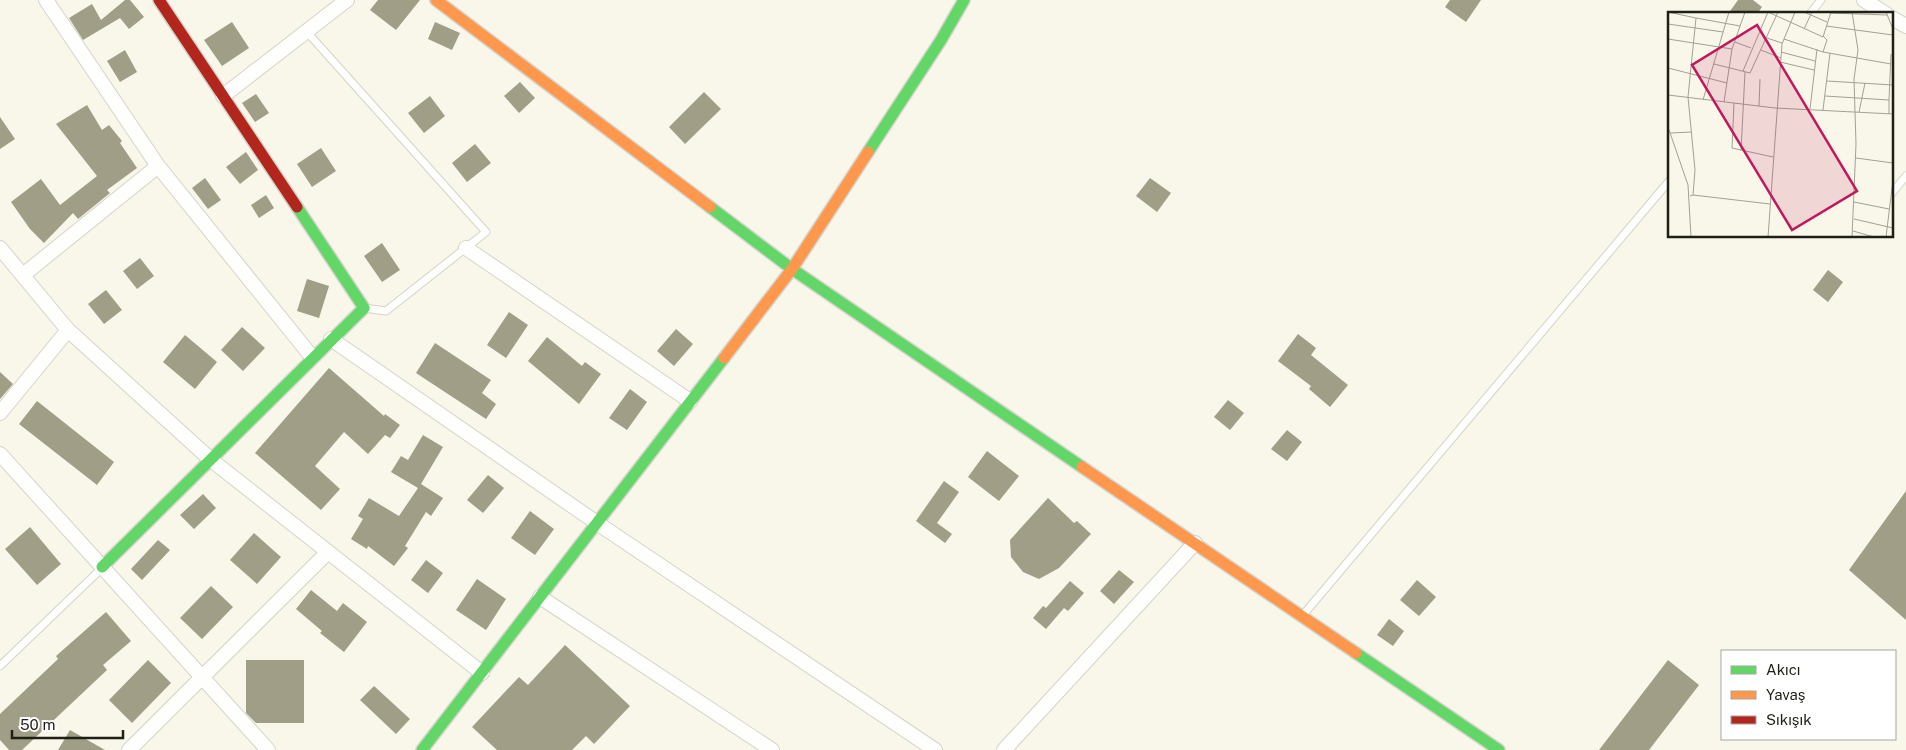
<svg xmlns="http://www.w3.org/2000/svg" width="1906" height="750" viewBox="0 0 1906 750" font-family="'Public Sans',sans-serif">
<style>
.building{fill:#a09e86}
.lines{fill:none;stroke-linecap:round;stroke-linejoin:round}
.lane-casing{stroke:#d4d4ca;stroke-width:9}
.street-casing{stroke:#d4d4ca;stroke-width:16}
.fast-casing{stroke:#d4d4ca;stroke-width:14}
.slow-casing{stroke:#d4d4ca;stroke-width:14}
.jam-casing{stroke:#d4d4ca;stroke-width:14}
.lane{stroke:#fefefc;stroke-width:7}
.street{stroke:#fefefc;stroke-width:14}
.fast{stroke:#63d668;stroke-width:11}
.slow{stroke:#ff974d;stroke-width:11}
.jam{stroke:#b3261e;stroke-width:11}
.inset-road{fill:none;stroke:#a1a195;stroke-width:1}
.view{fill:#c2185b;fill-opacity:0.15;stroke:#c2185b;stroke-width:2.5}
.inset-edge{fill:none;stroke:#1f1f16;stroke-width:2.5}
</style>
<rect width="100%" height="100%" fill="#f8f7ea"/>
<path class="building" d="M125,0H130L144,17L129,29L120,18L83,40L69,18L92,4L101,20Z
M378,0H420L396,30L370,10Z
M1450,0H1481L1466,22L1445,7Z
M1738,0H1753L1762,7L1757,14H1728Z
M232,22L249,48L222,66L204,40Z
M435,22L460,33L452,50L428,39Z
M125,50L137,72L120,82L107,61Z
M520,82L535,98L519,113L504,96Z
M704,92L721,109L685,144L669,127Z
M256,94L269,113L255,122L242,103Z
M430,96L445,116L424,133L408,113Z
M87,105L102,130L109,125L122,141L120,143L137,168L107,190L110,193L78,219L73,213L44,243L30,229L11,202L41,179L60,205L97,176L56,124Z
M0,117L15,139L0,149Z
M475,144L491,163L467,182L452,163Z
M321,148L336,171L312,187L297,164Z
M246,152L258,170L240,184L226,167Z
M205,178L221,200L208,209L192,188Z
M1150,178L1171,193L1157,212L1136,196Z
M266,195L274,208L259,218L251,205Z
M382,243L400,270L382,282L364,256Z
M140,258L154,276L137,289L123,271Z
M1828,270L1843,282L1828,302L1813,290Z
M307,279L329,286L319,318L297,311Z
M106,290L122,310L104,324L88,304Z
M509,312L528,325L506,358L487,345Z
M242,327L265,348L243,371L221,350Z
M676,329L693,344L674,366L657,351Z
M1298,334L1316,348L1311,355L1348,385L1330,407L1309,389L1311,386L1278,361Z
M185,335L217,362L195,389L163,362Z
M547,337L582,366L585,362L601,374L579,404L528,361Z
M435,343L491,380L482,393L496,404L486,419L416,373Z
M329,368L384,416L385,414L400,425L390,438L385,435L368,454L344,432L315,466L340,489L321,510L255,453Z
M0,372L13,384L0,399Z
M630,389L647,402L627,430L609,418Z
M1228,400L1244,413L1230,430L1214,417Z
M37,401L114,462L97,485L19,424Z
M1287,430L1302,442L1287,461L1271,449Z
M423,435L443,447L421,484L443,498L431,516L426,512L405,546L408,548L394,566L368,546L367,549L351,539L363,519L358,516L369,498L399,516L418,488L391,472L401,456L408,460Z
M987,451L1019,476L999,501L968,477Z
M488,475L504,488L483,513L467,500Z
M944,481L959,492L937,523L952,534L945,543L916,521Z
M1906,491V620L1849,570Z
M203,494L216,508L194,529L180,515Z
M1048,498L1074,523L1077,521L1091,534L1059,568L1039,579L1023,572L1011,557L1010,540Z
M530,511L554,529L535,555L511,538Z
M30,527L61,564L37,585L5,549Z
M254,533L281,557L257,584L230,560Z
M158,540L170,550L142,580L131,569Z
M426,560L443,573L428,593L411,580Z
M1119,570L1134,582L1114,604L1100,591Z
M477,579L506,599L486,630L456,610Z
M1417,580L1436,597L1419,616L1400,600Z
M1070,581L1084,593L1068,611L1064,608L1046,629L1033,618L1043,606L1046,608Z
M211,586L233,607L202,639L180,618Z
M311,590L337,611L343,603L367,622L344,652L320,633L322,631L296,609Z
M106,612L131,641L103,665L107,670L22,750H9L0,740V714L58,659L56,656Z
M1389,619L1404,631L1393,646L1377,635Z
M565,645L630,706L594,744L586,736L572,750H497L472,727L519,677L528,685Z
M148,660L171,683L132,723L109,700Z
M246,660H304V723H256L246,713Z
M1668,660L1699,685L1649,750H1599Z
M374,686L410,719L396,734L360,700Z
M70,730L105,750H58Z"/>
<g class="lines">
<defs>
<path id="lane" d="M1810,14L1821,0
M307,32L486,232L386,311L364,308
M1892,193L1906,176
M1303,615L1670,180
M0,666L101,569"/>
<path id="street" d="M46,0L158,166L312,357
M1864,0L1886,14
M1892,18L1906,26
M223,96L347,0
M0,248L68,330L210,459L482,673
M466,248L690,401
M23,275L158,166
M331,339L597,523L935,750
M0,413L68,330
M0,454L268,750
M540,597L772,750
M129,750L328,552
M1004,750L1195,543"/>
<path id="fast" d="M868,152L941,40L964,0
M710,207L792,269L1082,467
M102,567L364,308L297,207
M1356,653L1499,750
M422,750L724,358"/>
<path id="slow" d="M436,0L710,207
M724,358L792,269L868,152
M1082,467L1356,653"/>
<path id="jam" d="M159,0L297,207"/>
</defs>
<use href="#lane" class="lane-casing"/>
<use href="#street" class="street-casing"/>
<use href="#fast" class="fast-casing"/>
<use href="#slow" class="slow-casing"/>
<use href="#jam" class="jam-casing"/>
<use href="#lane" class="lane"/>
<use href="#street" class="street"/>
<use href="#fast" class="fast"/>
<use href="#slow" class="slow"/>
<use href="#jam" class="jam"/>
</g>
<g transform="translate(1668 12)">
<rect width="225" height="225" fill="#f8f7ea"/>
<path class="inset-road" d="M0,0L28,6M100,0L155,25L163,0M136,0L159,10M218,0L225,17M162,1L219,3M0,12L55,20M158,14L225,23M136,17L144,0M99,26L114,31M0,27L64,37M116,27L155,40L223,52M67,30L83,36M93,38L113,46M113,40L147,49M155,40L159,28L155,24M112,50L146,58M46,52L82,61L110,0M0,56L59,71M75,59L100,0M159,69L225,73M0,83L107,96L225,102M157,84L221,88V102M35,88L61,0M221,88L223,42M56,90L64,37L77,0M66,91L64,136L105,145M91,94L92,67M142,97L149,37M155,98L162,41M191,100L197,71M0,115L20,173L23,225M2,121L24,120M73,139L77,60M188,146L225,151M25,183L102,192M22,184L25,183L27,158L20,85L28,6L72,14M186,190L221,197M186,207L225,216M185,219L206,225M100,225L114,32L127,0M184,225L188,132L186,67L190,38L184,0M218,225L225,168"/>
<path class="view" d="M89,13L189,179L124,218L24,53Z"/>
<rect width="225" height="225" class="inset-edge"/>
</g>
<rect x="1721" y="650" width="175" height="90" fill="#ffffff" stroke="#a5a5a2"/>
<rect x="1731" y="666" width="25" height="8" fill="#63d668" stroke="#a5a5a2"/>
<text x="1766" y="675" font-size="15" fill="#1f1f16">Akıcı</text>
<rect x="1731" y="691" width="25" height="8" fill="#ff974d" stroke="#a5a5a2"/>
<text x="1766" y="700" font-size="15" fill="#1f1f16">Yavaş</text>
<rect x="1731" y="716" width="25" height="8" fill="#b3261e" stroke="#a5a5a2"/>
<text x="1766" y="725" font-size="15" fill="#1f1f16">Sıkışık</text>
<path d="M12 730v8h111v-8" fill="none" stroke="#1f1f16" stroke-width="2.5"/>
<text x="20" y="730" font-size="15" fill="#1f1f16" stroke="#ffffff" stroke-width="4" paint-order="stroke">50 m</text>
</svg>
